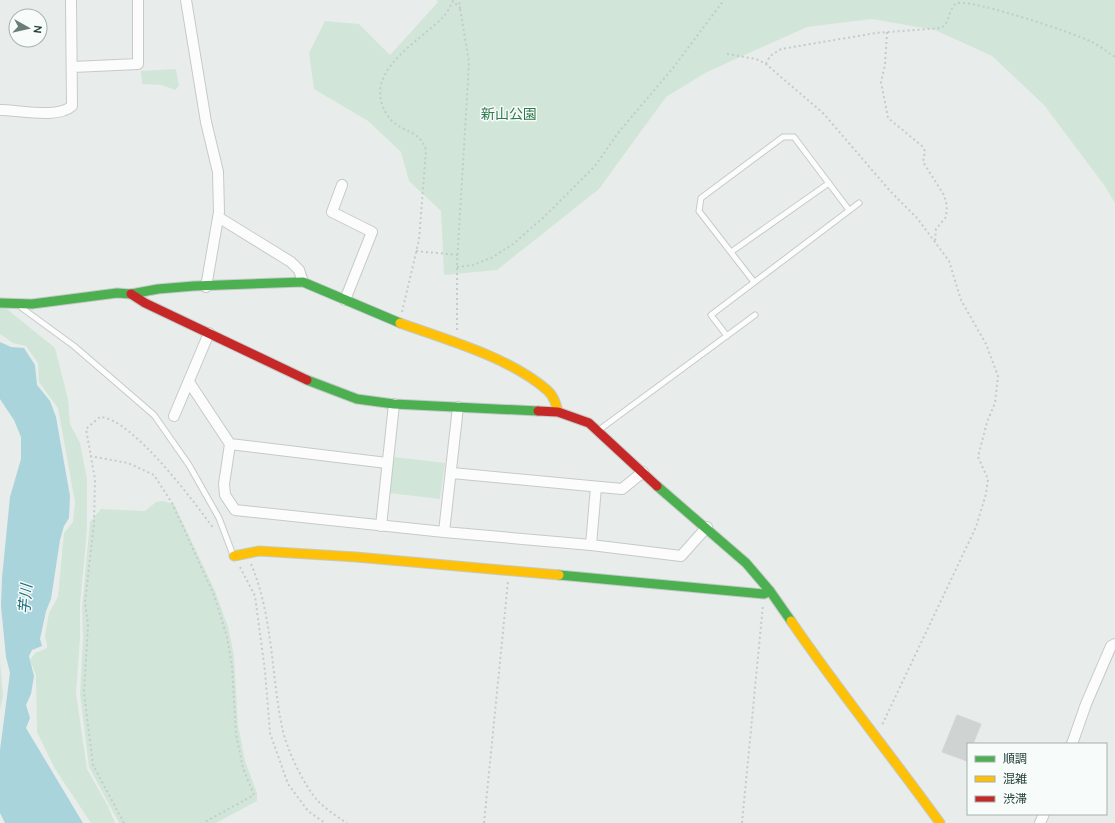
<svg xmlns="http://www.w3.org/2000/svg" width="1115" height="823" viewBox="0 0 1115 823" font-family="Ubuntu,'Noto Sans JP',sans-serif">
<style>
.green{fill:#d1e6d8}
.water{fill:#a9d4db}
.building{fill:#cfd4d2;stroke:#d1d6d4}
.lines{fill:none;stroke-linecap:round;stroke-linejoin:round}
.lane-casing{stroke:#c5cac8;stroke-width:7}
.street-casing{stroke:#c5cac8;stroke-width:12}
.fast-casing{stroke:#c3cbc8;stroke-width:11}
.slow-casing{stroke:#c3cbc8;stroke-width:11}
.jam-casing{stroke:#c3cbc8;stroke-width:11}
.path{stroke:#c3ccca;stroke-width:2;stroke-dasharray:2 3;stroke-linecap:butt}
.lane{stroke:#fcfcfc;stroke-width:5}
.street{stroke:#fcfcfc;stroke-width:10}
.fast{stroke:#4caf50;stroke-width:9}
.slow{stroke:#ffc107;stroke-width:9}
.jam{stroke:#c62828;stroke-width:9}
.labels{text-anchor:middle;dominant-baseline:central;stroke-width:3;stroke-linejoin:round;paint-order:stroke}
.park-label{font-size:14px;fill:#2d7a4b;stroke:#f7fbf9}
.water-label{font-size:15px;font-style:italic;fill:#1c6f80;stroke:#f7fbf9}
</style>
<rect width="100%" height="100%" fill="#e8edeb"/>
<path class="green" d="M436,0H1115V203L1104,185L1044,105L992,56L935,30L872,19L807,27L707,72L666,97L599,189L497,270L444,275L441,211L409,181L401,152L368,121L314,89L309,53L325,21L359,24L390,55L438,2Z
M176,69L179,86L175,90L162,85L142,84L141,71Z
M0,307L7,309L55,348L68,399L70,424L80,443L87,479V529L80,606V639L76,693L87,769L108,806L115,823H91L55,769L37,732L36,675L30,660L35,653L47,648V644L45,636L49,613L58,597L64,533L73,522L75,502L58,408L39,382L38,363L26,346L13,343L0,334Z
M394,457L445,463L440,499L389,493Z
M163,501L174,504L215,591L228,627L234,656L238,725L245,761L257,793V801L216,823H119L89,767L80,694L83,637L82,608L90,522L101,509L145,511L156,502Z
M0,661L3,696L0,710Z"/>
<path class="water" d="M0,342L11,347L24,348L35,365L37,385L50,401L56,417L70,496L69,518L64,526L60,540L51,599L46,611L40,639L42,646L32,650L29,656L34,676L31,694L26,705L30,718L26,728L83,823H5L0,813V750L10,673L6,657L1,606L2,578L10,497L21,459V437L14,420L0,399Z"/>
<path class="building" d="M957,715L981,724L973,744H968L967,761L942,752Z"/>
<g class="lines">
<defs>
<path id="lane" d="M731,252L829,183
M754,282L699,211L701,198L783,137H794L849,210
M22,308L74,346L154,415L189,465L219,518L233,555
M727,336L711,315L859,203
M599,430L755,315"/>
<path id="street" d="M186,0L206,122L218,172L219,212L206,287
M73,67L138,64V0
M0,110C20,110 57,119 72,106L71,0
M342,185L332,212L372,232L345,300
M218,217L291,262L299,270L303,282
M189,382L230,444L224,484L225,495L235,510L444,532L458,407
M174,416L209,333
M230,444L387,463
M452,473L622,489L643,472
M381,526L394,404
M444,532L591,545L681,556L707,527
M591,545L596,487
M1072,744L1086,704L1111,646L1115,644
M1040,823L1044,814"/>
<path id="fast" d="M0,303L32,304L117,293L131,294L158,289L194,286L303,282L400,323
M307,380L357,399L394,404L538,411
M657,486L746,563L770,591L791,621
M559,575L764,594L770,591"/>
<path id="slow" d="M400,323C447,340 509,357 547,390C554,396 556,404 558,412
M234,556L259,551L356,557L559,575
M791,621C838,690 891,755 940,823"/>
<path id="jam" d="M131,294L145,303L307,380
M538,411L558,412L589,423L657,486"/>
</defs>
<use href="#lane" class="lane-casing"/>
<use href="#street" class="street-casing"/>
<use href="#fast" class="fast-casing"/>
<use href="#slow" class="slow-casing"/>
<use href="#jam" class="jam-casing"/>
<path class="path" d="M887,32L885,65L881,82L888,118L922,146L925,151L923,162L944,195L947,206L946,217L936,229L935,241
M727,54L756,59L766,64L824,114L890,191L917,218L949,261L961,300L986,344L998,376L995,403L987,422L978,457L988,479L986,494L976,527L882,725
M766,64L770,56L781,49L876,33L941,28C951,22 948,8 957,3C975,0 1071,32 1092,42C1100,46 1107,52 1115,57
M416,251L458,255
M457,267L473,265L493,257L513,244L544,217L595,166L618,133L673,68L724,0
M402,312L419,240L426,150C419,128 399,133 388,116C359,73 418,43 443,17C447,13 450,7 453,1L460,8L459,0
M457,330V264L468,80L469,62L460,8
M90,456L128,463L154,475L172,503L214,595L227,637L232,666L236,734L243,768L254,795L203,823
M251,564C273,616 271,673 282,727C286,748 304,786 318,801C326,809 337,817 347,823
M240,567L255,596L265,671L270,733L288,784L308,811L325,823
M124,823L93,765L84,693L88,625L85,602L94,524L95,479L86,429L100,417C132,418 195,503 214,529
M484,823L508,581
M742,823L763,605"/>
<use href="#lane" class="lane"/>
<use href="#street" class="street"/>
<use href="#fast" class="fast"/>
<use href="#slow" class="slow"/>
<use href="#jam" class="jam"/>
</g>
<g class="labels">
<g class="park-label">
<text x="509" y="114">新山公園</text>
</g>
<g class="water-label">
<text transform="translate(25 599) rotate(-85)">芋川</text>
</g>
</g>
<rect x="967" y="743" width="140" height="72" fill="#f7fbf9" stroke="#a3b1ad"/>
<rect x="975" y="756" width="20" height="6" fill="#4caf50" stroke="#a3b1ad"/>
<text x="1003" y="763" font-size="12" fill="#24423a">順調</text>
<rect x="975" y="776" width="20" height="6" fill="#ffc107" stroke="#a3b1ad"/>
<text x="1003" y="783" font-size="12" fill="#24423a">混雑</text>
<rect x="975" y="796" width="20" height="6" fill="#c62828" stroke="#a3b1ad"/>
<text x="1003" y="803" font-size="12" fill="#24423a">渋滞</text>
<g transform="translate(28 28) rotate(98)"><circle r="19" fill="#f7fbf9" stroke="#a3b1ad"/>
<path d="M0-3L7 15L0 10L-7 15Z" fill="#697e78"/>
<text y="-6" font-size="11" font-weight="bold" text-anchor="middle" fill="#24423a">N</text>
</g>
</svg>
